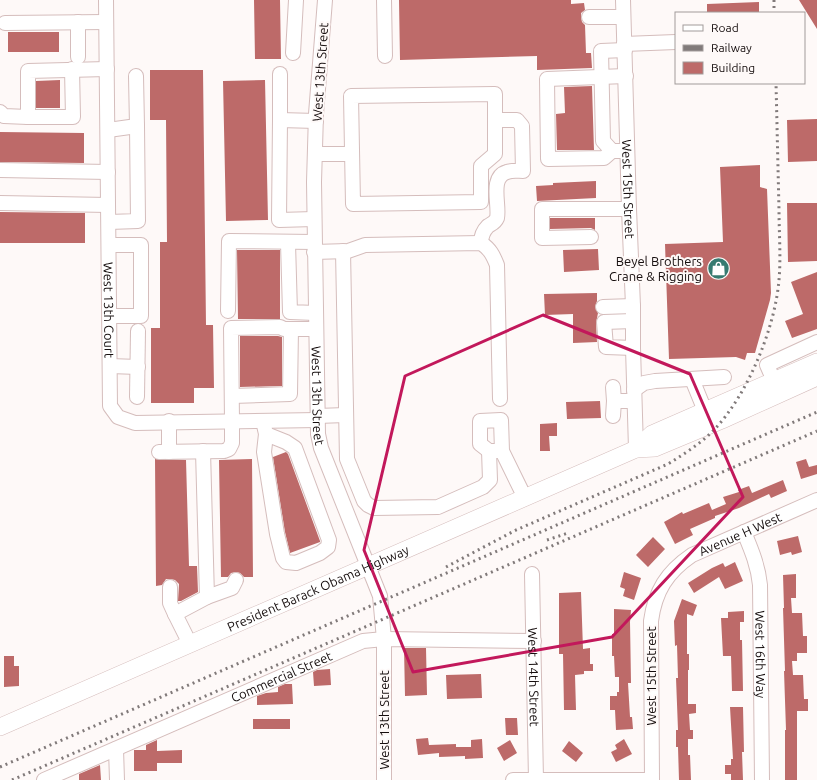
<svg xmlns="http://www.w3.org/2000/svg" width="817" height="780" viewBox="0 0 817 780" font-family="Ubuntu,sans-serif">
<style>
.building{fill:#bd6a69}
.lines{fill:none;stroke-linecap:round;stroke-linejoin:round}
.minor-casing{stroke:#d5bdbc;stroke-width:16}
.major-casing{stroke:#d5bdbc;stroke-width:18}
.minor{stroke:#fff;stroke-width:14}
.major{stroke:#fff;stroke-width:17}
.rail{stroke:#817a7a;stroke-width:3;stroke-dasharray:2 4;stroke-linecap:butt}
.marked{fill:none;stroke:#c2185b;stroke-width:3;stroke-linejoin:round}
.labels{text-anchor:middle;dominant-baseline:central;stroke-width:4;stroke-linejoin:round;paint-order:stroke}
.street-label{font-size:13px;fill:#160e0e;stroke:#fef9f8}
.poi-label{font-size:13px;fill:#160e0e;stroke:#fef9f8;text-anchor:end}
</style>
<rect width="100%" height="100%" fill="#fef9f8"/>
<path class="building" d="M254,0H280L281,59H255Z
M399,0H571V4L584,3L585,10L581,13V17L582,22L585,25L586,53H591L592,68L537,70V56L400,60Z
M799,0H817V29Z
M759,2V13H707V4Z
M8,32H59V52H8Z
M150,70H203L206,325H213L214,388H194V403H151V328H160V242H167L166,120H150Z
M60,80V108H36V81Z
M265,80L268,220L226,221L223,81Z
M592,86L594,150H557L556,114L565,113L564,87Z
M817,119V161L788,162L787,120Z
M0,132L84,133V163L0,162Z
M760,165V187L767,189L771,293L770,300L755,353H747L745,360L736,357L669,359L665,244L723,242L720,167Z
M596,181V198L537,201L536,186L553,185V183Z
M787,203H817V261L788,262Z
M0,212L85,213V243H0Z
M550,218H595V230L591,228L550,229Z
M598,249L599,270L564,272L563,250Z
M237,250H280V319H238Z
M817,272V329L792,338L785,321L803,314L791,282Z
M597,293V301L595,307L598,313L596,323L597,342L573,343V314L545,315L544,294Z
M240,336H278L282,337V386L240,387Z
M600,401L601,418L567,419L566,402Z
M557,423V436H549L550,451H540V424Z
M286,452L288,454L320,541V542L290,553L285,532L273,457Z
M155,459L186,460L189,566H197L198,592L181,601H178L179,584L175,580L170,579H166L162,585L156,586Z
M252,459L253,577H244L240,573L236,572L231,573L228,577H221L219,460Z
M806,459L809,467L817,465V474L801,479L796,462Z
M783,480L787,491L771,498L769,494L739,508L715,516V518L690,529L693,535L675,544L664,522L682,512L683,514L709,503L712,510L726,504L723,497L739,492L738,490L749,486L752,493Z
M798,536L802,552L792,555L791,552L780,555L777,541Z
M653,537L665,549L648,567L636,555Z
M735,562L743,581L725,589L719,577L694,593L688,583L712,568L723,563L725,567Z
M624,572L641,578L634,600L623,596L625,589L620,587Z
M796,574V598H791L792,613H802L803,636H807V653H797V661H792L793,675H803L804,699H808V711H797V780H785V730H786L784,671H785L783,608H784L783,575Z
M581,592L583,649L590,648V664H593V671H584V674L575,675L576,710H564L563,654H559V593Z
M682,599L697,605L693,616L687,614V654H689V670H688V704H696V713L689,714L690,730H693V739H688V755H690L691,780H679L678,747H676V730H678L676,678H678L677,645L675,646L674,621Z
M614,609L631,610L630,622L631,683H628L630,717H632L633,729L616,730L615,710H610V696H617V692H619V677H615L614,656H612V634H614Z
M744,611V622H740V640H742L743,691H732L731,656H723L721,618H728V612Z
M404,648H426L427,695L405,696Z
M4,656H14V666H19V686L4,687Z
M330,669L331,685L314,686L313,672L317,670Z
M481,674L482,698L447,699L446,675Z
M285,684H292L293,704L257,705V696L266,693L278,692V687Z
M730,707H743L744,752H742L743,780H731V774H725V765H731V759H733Z
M505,718H517L518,735H506Z
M253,719H290V729H253Z
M428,738L429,745L456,744V747H471V740L482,739L483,758L465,759V756L439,757V753L418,755L416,739Z
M624,739L632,754L616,762L611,752L617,749L615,745Z
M157,740V751L182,750V763H157V771H134V750H146V745Z
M510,740L517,753L504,761L497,748Z
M569,741L583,753L576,762L562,751Z
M100,765L101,780H79V774Z"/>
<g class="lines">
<defs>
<g id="minor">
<path id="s1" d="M106,0L110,406L118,417L135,423L318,420"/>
<path id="s2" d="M325,0L316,114L314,182L318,434L321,448L380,596L384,639V780"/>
<path d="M384,0L385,56"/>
<path id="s3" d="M623,0L629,209L633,306V348L636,449"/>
<path d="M589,17H623"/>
<path d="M5,23L106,22"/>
<path d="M624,44L676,42"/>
<path d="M293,53L296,0"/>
<path d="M78,57V22"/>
<path d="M495,94V154L481,166V202L353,204L351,96Z"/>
<path d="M0,112L4,116L28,117V71L107,69"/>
<path d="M28,117H73L72,69"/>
<path d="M280,120V74"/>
<path d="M108,130L137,126L136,76"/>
<path d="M612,151L604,158L548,159L547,79L626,76"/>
<path d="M621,151H612L603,141L601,51L625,50"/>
<path d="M315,154H352"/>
<path d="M0,170L108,172"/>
<path d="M0,203L108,205"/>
<path d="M314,219L279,220L280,120L316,121"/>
<path d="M109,222L138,221L137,126"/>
<path d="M591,237L542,238V209H629"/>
<path d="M288,243L290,312L315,313"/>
<path d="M481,243C481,237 483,231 488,226C491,224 495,223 497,218C500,206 489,177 507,172C512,170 518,171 523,171L522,126L517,120H495"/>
<path d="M109,245H141V316H110"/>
<path d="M343,251L347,459L364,501L368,505L374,508L438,507L483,487L490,480L489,451"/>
<path d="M314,252L348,251L365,245L481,243C490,249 493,255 497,265L500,399"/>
<path d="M603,307L633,306"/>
<path d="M228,311L229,241L314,242"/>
<path d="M633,348L606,347L604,322L633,321"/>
<path d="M110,366L138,367"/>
<path d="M692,379L705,411"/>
<path d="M774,381L767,365L817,342"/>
<path d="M613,387L614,401H634"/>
<path d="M634,390L644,383L655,381L724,377"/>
<path d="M232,396L290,394L291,329"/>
<path d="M137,397L138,331"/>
<path d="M317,416L346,415"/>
<path d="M613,416L614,401"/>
<path d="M169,421V452"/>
<path d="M263,421L266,434L264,452L277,534L283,558L286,562L296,563L320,553L328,547L329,540L295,448L286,442L266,434"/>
<path d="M502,451L501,420L480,421V444L489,451H502L525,498"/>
<path d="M159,452L224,451L229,449L232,443V421L231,328L280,327L284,329H316"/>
<path id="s4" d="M744,532C751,549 758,565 760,585L762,780"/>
<path id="s5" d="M532,574L536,780"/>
<path d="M170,587V603L175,614"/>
<path d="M207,597L232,588L236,580"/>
<path d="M190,644L175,614L207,597L203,451"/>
<path d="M116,749L117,780"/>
<path id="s6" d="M44,780L363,641L384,639L534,641"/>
<path id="s7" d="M513,780H652L651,621C655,591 667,572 692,555L817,500"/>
</g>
<g id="major">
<path d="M636,449L652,434L817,362"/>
<path id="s8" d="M0,727L636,449L655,448L722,420L817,377"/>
</g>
</defs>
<use href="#minor" class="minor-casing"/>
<use href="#major" class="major-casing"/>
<use href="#minor" class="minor"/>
<use href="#major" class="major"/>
<path class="rail" d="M774,0V13
M547,540L568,533
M446,567L516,530L668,464C684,454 700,444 714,430C748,394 775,328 779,280C781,257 779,233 779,210C778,168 777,125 776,83
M0,767L817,412
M12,780L817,431"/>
</g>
<path class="marked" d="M543,315L690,374L743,497L612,637L413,672L364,550L405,376Z"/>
<defs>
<symbol id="shop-disc" viewBox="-11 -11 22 22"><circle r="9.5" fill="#367b71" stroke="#fef9f8"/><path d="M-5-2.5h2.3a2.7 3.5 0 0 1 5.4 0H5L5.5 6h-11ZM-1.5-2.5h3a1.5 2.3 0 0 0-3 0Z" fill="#fff"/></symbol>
</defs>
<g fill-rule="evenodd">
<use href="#shop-disc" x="706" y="256" width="25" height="25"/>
</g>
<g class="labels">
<g class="street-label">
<text transform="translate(320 72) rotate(-86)">West 13th Street</text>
<text stroke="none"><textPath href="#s3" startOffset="189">West 15th Street</textPath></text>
<text stroke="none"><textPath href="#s1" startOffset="310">West 13th Court</textPath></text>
<text stroke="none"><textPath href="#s2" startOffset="396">West 13th Street</textPath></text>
<text stroke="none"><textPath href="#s7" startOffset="431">Avenue H West</textPath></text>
<text stroke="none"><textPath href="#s8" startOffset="347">President Barack Obama Highway</textPath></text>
<text stroke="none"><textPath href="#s4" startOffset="125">West 16th Way</textPath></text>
<text stroke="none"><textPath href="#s6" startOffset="259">Commercial Street</textPath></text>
<text transform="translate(651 676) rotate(-90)">West 15th Street</text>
<text stroke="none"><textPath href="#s5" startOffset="103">West 14th Street</textPath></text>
<text transform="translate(384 720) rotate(-90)">West 13th Street</text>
</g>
<g class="poi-label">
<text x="702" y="261">Beyel Brothers<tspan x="702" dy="15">Crane &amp; Rigging</tspan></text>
</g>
</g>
<rect x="675" y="12" width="130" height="72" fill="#fef9f8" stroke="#a19b9a"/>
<rect x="683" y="25" width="20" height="6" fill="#ffffff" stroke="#a19b9a"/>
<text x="711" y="32" font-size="12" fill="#160e0e">Road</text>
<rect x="683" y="45" width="20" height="6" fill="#817a7a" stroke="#a19b9a"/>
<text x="711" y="52" font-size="12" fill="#160e0e">Railway</text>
<rect x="683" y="62" width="20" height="12" fill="#bd6a69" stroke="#a19b9a"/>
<text x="711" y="72" font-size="12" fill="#160e0e">Building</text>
</svg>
